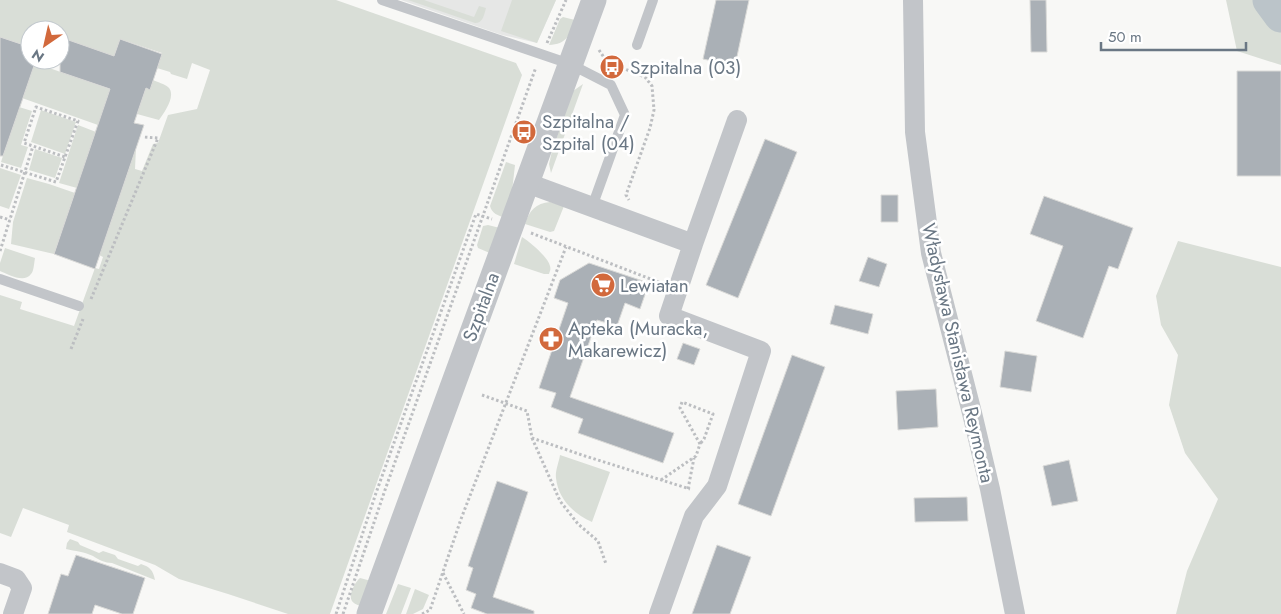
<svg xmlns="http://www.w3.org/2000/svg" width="1281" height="614" viewBox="0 0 1281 614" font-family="Jost,sans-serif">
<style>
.built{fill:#e6e7e6}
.green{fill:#d9ded7}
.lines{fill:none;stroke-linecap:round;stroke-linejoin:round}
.river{stroke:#bbc4c9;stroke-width:35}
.building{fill:#aab0b6;stroke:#dadad8}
.path{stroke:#bcbec1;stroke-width:3;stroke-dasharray:2.5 2.5;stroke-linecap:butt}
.service{stroke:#c2c5c9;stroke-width:10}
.minor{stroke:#c2c5c9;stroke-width:20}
.tertiary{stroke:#c2c5c9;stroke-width:25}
.labels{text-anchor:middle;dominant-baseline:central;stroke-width:5;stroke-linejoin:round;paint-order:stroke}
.poi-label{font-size:19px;fill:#6a7784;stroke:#fff;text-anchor:start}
.street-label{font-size:19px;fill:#6a7784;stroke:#fff}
</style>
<rect width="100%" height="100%" fill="#f8f8f6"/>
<path class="built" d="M401,0H556L537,43L502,35Z"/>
<path class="green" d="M0,0H336L516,63L522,75L330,614H288L228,594L179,579L155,565L67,532L69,525L23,508L11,537L0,533V295L22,302L20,309L74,326L95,268L99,269L103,257L99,255L136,148L135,169L142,171L153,144L158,143L168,115L197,109L210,70L192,63L187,79L171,74L170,72L157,68L162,53L120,39L114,56L60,37V30H30V47L0,37Z
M408,0H424L474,17L479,6L486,8C484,15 483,23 475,23Z
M512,0H556L537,43L501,31Z
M1226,0H1281V65L1237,51Z
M563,17L575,20C569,36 567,44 549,45L560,19Z
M35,63L112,90L98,125L22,98Z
M153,80C157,82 165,84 168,87C177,95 164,113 159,120L137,114L146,88L150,89Z
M583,84L551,173L549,164L552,151L573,91Z
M19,107L32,111L21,145L28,147L21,168L1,162Z
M41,110L76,122L65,154L31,142Z
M78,125L96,132L77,188L59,183Z
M35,149L62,158L55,178L29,170Z
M506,162L515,165L511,200L505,218C498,215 492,214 490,206Z
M0,168L21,175L9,209L0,206Z
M27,178L49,184L75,193L54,254L11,244L13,222Z
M550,202L564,206L554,231L550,232L525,224C529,211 536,203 550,202Z
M488,225L500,228L492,254L478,248L477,245L483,226Z
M522,237C530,242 548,257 550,266C551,270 550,270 549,274H544L514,264Z
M1178,241L1281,267V614H1176L1187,571L1218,499L1185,453L1169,405L1178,355L1161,325L1156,296Z
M5,248L35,258C34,263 34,271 31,274C24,284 8,274 0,271V263Z
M560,455L610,472L592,522C574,514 558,499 556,478C555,471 559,462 560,455Z
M70,539L78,542L80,545L99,553L103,551L115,555L118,559L138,566L141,564C150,567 153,570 155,580L112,563C105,563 99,560 93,556C85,552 75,551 66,549L67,543Z
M360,578L375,582L365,607C362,606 356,605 354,603C346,598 355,582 360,578Z
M398,584L411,588L401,614H386Z
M415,589L429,595L423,609L413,614H406Z"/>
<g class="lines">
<path class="river" d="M1270,0L1281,15"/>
</g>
<path class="building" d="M716,0H749L735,66L703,59Z
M1030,0H1046L1047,52H1031Z
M0,37L30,47V60H36L3,156H0Z
M60,37L114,56L120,39L162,54L150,90L146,88L134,123L144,125L95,269L54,254L110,89L60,72Z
M1237,71H1281V176H1237Z
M765,139L797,152L738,298L706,285Z
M881,195H898V222H881Z
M1044,196L1133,228L1118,269L1109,266L1083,338L1036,321L1063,246L1030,234Z
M868,257L887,264L879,287L859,281Z
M589,263L649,283L640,309L625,303L617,326L597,320L570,397L674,433L663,463L578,433L583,419L551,407L556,393L539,388L568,303L554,298L560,280Z
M835,305L873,314L868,334L830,324Z
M683,343L700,349L694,365L677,359Z
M1005,351L1037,356L1031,392L1000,387Z
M792,355L825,367L771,516L738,504Z
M936,389L938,427L898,430L896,391Z
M1069,460L1078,501L1052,506L1043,466Z
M497,481L528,492L493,597L534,611V614H487L471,608L476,594L466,590L473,568L468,566Z
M967,497L968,521L915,522L914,498Z
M717,545L751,557L730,614H692Z
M76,555L145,578L133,614H122L95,605L92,614H48L61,574L68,576Z"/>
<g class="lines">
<path class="path" d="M547,43L566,0
M599,50L607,62L645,77L652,86L654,110L650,128L626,195L629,200
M1,165L56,182L78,121L36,107L24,143L65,157
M0,217L10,220
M531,233L661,283
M0,251L33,146
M91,299L158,138L143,137
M71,349L83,319
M482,395L527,411L532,438L585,456L690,489
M532,438L560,501L578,524L598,541L606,564
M661,480L696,456L700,444L680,408L682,402L713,414L704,439L700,444
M688,489L694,458
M443,573L464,614
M336,614L376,493L476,214L492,219
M343,614L385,490L536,67
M422,614L430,610L461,519L566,247"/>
<path class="service" d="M382,0L570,64L611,85L625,115L592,207
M637,45L653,0
M0,279L79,306"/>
<path class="minor" d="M913,0L915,132L931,253L972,413L990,489L1015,614
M527,183L693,244L669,316L761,351L717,486L694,516L659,614
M693,244L737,120
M0,573L16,579L22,588L13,614"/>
<path class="tertiary" d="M369,614L594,0"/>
</g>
<defs>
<symbol id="bus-disc" viewBox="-11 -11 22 22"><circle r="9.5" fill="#d2693c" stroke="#fff"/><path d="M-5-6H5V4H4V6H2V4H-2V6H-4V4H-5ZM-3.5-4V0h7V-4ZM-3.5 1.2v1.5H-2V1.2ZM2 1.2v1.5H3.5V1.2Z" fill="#fff"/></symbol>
<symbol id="supermarket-disc" viewBox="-11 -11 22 22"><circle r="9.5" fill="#d2693c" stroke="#fff"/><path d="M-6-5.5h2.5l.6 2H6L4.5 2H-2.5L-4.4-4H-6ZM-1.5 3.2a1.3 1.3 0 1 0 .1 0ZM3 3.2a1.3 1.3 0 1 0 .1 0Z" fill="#fff"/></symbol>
<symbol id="pharmacy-disc" viewBox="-11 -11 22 22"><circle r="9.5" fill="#d2693c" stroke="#fff"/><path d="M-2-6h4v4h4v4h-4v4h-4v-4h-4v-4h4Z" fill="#fff"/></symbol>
</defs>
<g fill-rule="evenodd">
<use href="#bus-disc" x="598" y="53" width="28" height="28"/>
<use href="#bus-disc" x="510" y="118" width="28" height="28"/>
<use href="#supermarket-disc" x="589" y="271" width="28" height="28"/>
<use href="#pharmacy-disc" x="537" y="325" width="28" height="28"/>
</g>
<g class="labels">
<g class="poi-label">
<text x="630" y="67">Szpitalna (03)</text>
<text x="542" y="121">Szpitalna /<tspan x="542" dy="22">Szpital (04)</tspan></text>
<text x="620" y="285">Lewiatan</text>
<text x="568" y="328">Apteka (Muracka,<tspan x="568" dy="22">Makarewicz)</tspan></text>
</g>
<g class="street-label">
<text transform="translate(481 307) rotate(-70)">Szpitalna</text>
<text transform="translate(958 353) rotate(77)">Władysława Stanisława Reymonta</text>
</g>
</g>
<g transform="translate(45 45) rotate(214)"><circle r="24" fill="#ffffff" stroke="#c3c9ce"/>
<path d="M0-4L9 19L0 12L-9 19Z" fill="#d2693c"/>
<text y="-8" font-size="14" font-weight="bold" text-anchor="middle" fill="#6a7784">N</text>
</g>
<path d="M1101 42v8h145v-8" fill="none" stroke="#6a7784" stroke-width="2.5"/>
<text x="1108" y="42" font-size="15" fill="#6a7784" stroke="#ffffff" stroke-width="4" paint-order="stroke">50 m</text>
</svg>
